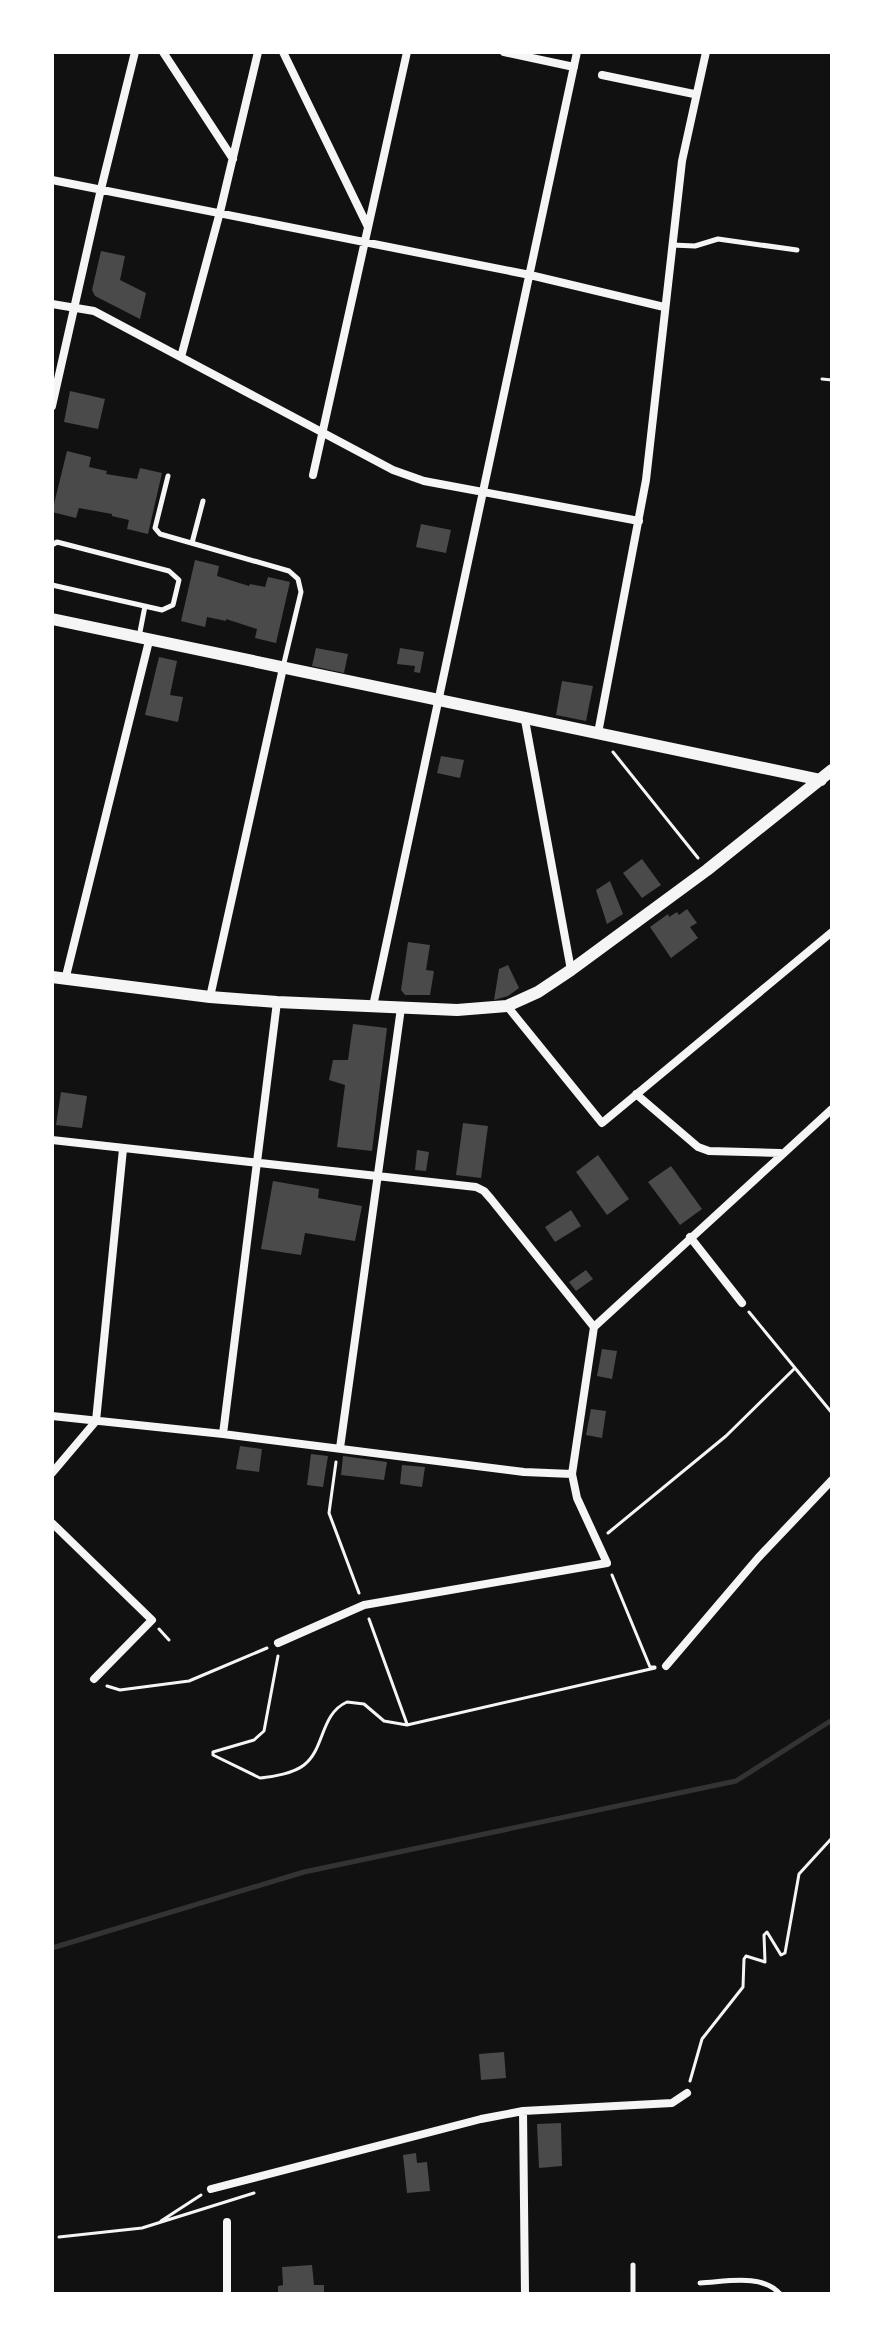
<svg xmlns="http://www.w3.org/2000/svg" width="884" height="2346" viewBox="0 0 884 2346" font-family="Arial,sans-serif">
<style>
.lines{fill:none;stroke-linecap:round;stroke-linejoin:round}
.stream{stroke:#333;stroke-width:5}
.building{fill:#4a4a4a}
.path{stroke:#f5f5f5;stroke-width:3}
.service{stroke:#f5f5f5;stroke-width:5}
.minor{stroke:#f5f5f5;stroke-width:8}
.tertiary{stroke:#f5f5f5;stroke-width:12}
</style>
<rect width="100%" height="100%" fill="#111"/>
<g class="lines">
<path class="stream" d="M52,1948L304,1872L736,1781L832,1720"/>
</g>
<path class="building" d="M101,251L125,256L120,280L146,293L140,319L95,296L92,290Z
M70,391L105,399L98,429L64,422Z
M67,451L91,457L89,467L107,471L106,474L137,479L140,468L162,473L148,534L127,529L129,520L112,516V514L79,508L76,518L52,512Z
M421,524L451,530L446,553L416,547Z
M195,560L219,566L217,576L249,586L250,584L265,587L268,577L290,582L276,643L255,638L257,629L226,619V621L207,617L205,627L181,621Z
M316,648L348,654L344,673L312,666Z
M400,648L424,652L420,673L414,672L415,666L397,664Z
M159,657L177,661L170,695L183,697L178,722L145,715Z
M562,681L593,686L586,721L556,715Z
M441,756L464,760L460,778L437,773Z
M642,859L661,885L642,898L623,873Z
M610,881L623,914L607,924L596,890Z
M687,909L697,923L690,927L698,938L671,958L650,927L668,914L669,917L677,912L679,915Z
M408,942L430,945L426,970L434,971L430,995H405L401,990Z
M508,965L519,988L508,996L494,1000L499,969Z
M353,1024L387,1028L372,1151L337,1147L345,1085L329,1080L333,1060H348Z
M61,1092L87,1096L82,1128L56,1125Z
M463,1123L488,1126L481,1178L456,1175Z
M417,1150L429,1152L426,1171L415,1170Z
M598,1155L629,1199L607,1215L576,1172Z
M671,1166L702,1209L680,1225L648,1182Z
M273,1181L319,1189L318,1198L362,1206L355,1241L305,1233L301,1255L261,1249Z
M571,1210L581,1226L555,1242L545,1227Z
M586,1270L593,1279L576,1291L569,1282Z
M602,1349L617,1351L612,1379L597,1376Z
M591,1409L606,1411L602,1438L586,1435Z
M240,1446L262,1449L259,1472L236,1469Z
M311,1454L328,1456L323,1487L307,1485Z
M343,1456L387,1462L384,1480L341,1475Z
M402,1465L425,1467L422,1487L400,1484Z
M504,2052L506,2078L481,2080L479,2054Z
M561,2123L562,2166L539,2168L537,2124Z
M416,2153L417,2163L427,2162L430,2191L407,2193L403,2155Z
M312,2265L314,2285H324V2294H278V2286L283,2285L282,2267Z"/>
<g class="lines">
<path class="path" d="M822,379L832,380
M613,752L698,858
M749,1312L832,1413
M336,1462L329,1513L359,1593
M608,1533L726,1436L794,1369
M612,1575L650,1667H655
M369,1619L407,1724
M159,1629L169,1640
M278,1656L264,1731L254,1740L213,1752V1755L260,1778C273,1777 294,1773 304,1765C325,1749 320,1714 347,1702L364,1704L384,1721L407,1725L655,1668
M107,1686L120,1690L189,1681L267,1648
M690,2081L702,2039L743,1987L744,1959L746,1956L765,1962L764,1935L767,1932L781,1955L785,1953L799,1874L831,1839
M161,2221L201,2195
M59,2237L142,2228L254,2193"/>
<path class="service" d="M672,245L695,246L718,239L797,250
M168,476L155,528L160,534L289,571L298,579L301,592L283,667
M192,543L203,501
M52,545L57,542L169,571L179,580L173,605L162,610L52,585
M139,637L145,606
M633,2265V2294
M700,2283C725,2282 762,2273 780,2294"/>
<path class="minor" d="M163,52L233,159
M283,52L368,227
M504,52L574,67
M602,75L694,94
M52,180L530,275L664,307
M52,304L94,311L393,470L424,481L639,521
M181,357L220,212L258,52
M52,406L101,189L135,52
M313,475L407,52
M525,720L571,970
M598,733L646,480L682,161L706,52
M65,980L149,641
M210,997L283,668
M373,1006L577,52
M507,1006L602,1123L832,932
M636,1094L698,1147L709,1151L780,1153
M52,1140L476,1187L484,1191L491,1199L594,1327
M690,1237L742,1303
M52,1416L223,1434L524,1472L572,1474
M223,1434L277,1002
M340,1448L401,1008
M52,1473L96,1421L123,1149
M52,1523L152,1620L94,1679
M278,1643L364,1605L607,1563L577,1498L572,1474L594,1327L832,1109
M666,1666L758,1558L832,1480
M523,2111L525,2294
M211,2189L481,2119L523,2111L672,2103L687,2093
M227,2222V2294"/>
<path class="tertiary" d="M52,619L821,780
M52,977L210,997L277,1002L457,1010L507,1006L538,992L571,970L707,870L832,770"/>
</g>
<rect width="884" height="2346" fill="none" stroke="#ffffff" stroke-width="108"/>
</svg>
